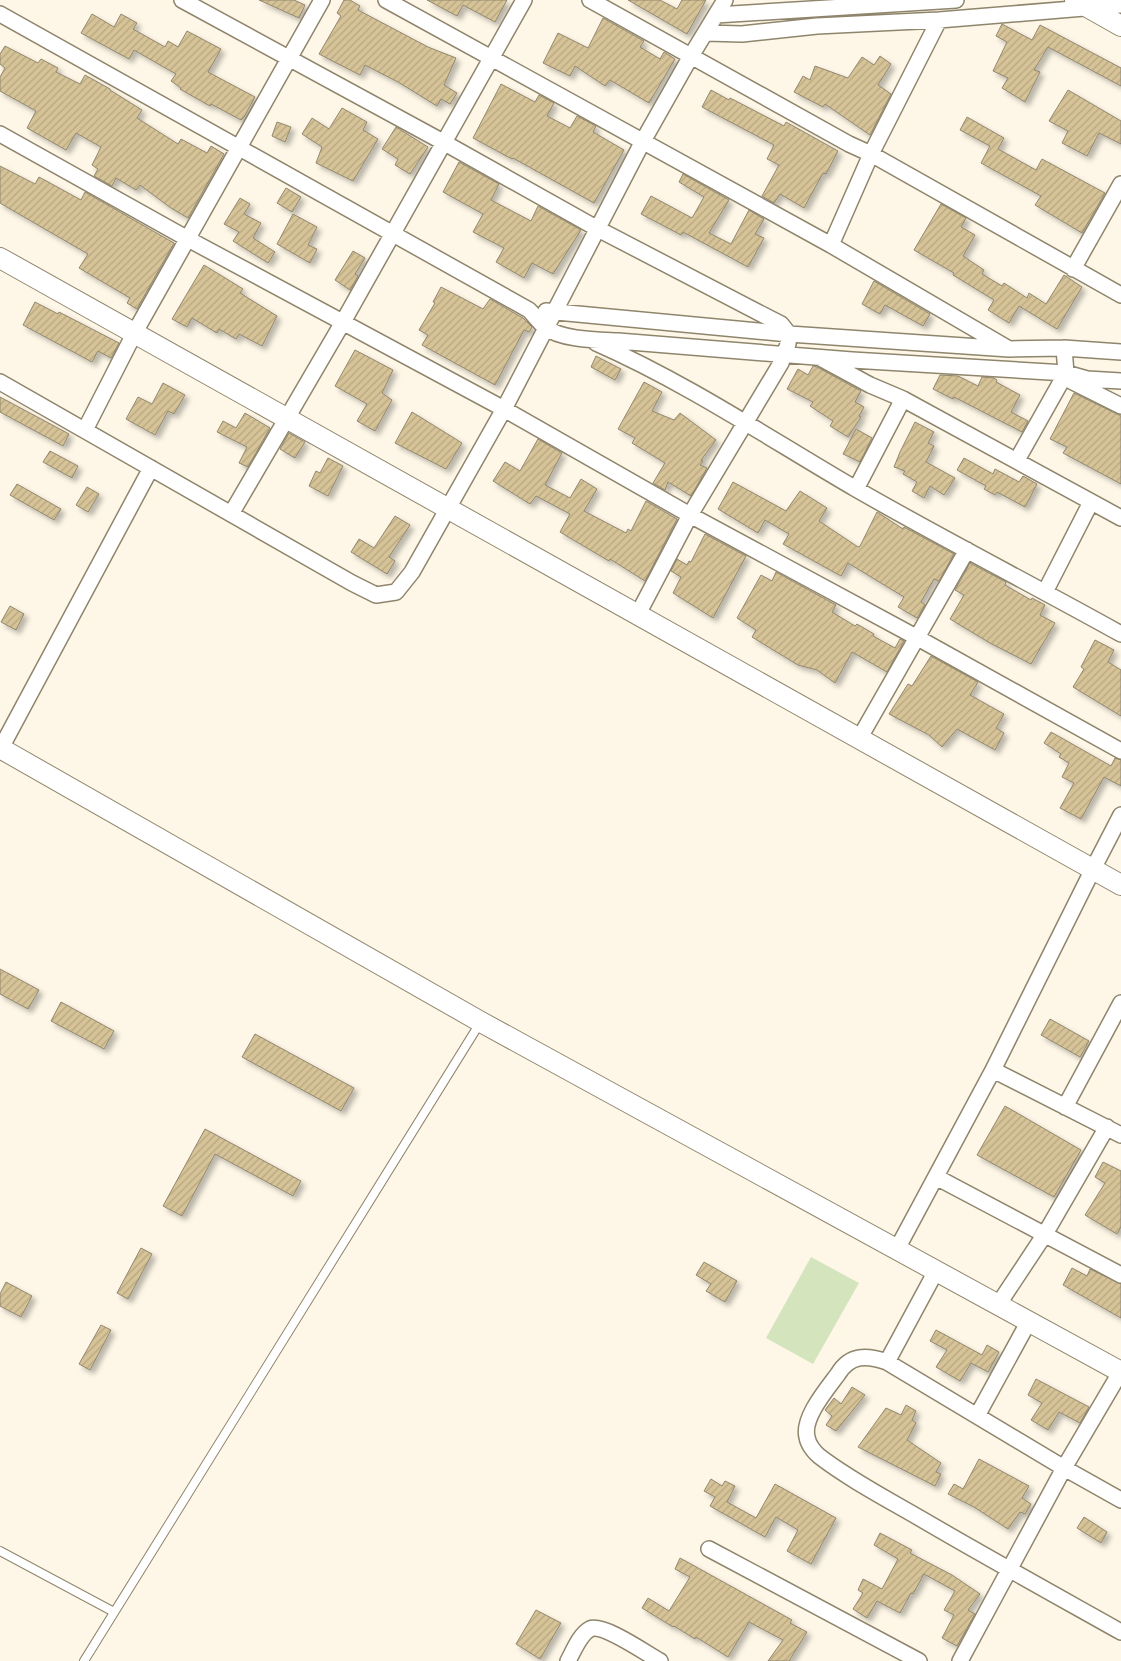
<svg xmlns="http://www.w3.org/2000/svg" width="1121" height="1661" viewBox="0 0 1121 1661" font-family="'Fira Sans',sans-serif">
<style>
.green{fill:#d4e5bd}
.building{fill:url(#building-hatch);stroke:#91876e;filter:url(#shadow)}
.lines{fill:none;stroke-linecap:round;stroke-linejoin:round}
.lane-casing{stroke:#8f856c;stroke-width:10}
.street-casing{stroke:#8f856c;stroke-width:18}
.secondary-casing{stroke:#8f856c;stroke-width:22}
.lane{stroke:#fff;stroke-width:8}
.street{stroke:#fff;stroke-width:15}
.secondary{stroke:#fff;stroke-width:20}
</style>
<defs>
<pattern id="building-hatch" width="6" height="6" patternUnits="userSpaceOnUse" patternTransform="scale(1.25)"><rect width="6" height="6" fill="#d6c397"/><path d="M-1 1l2-2M0 6l6-6M5 7l2-2" fill="none" stroke="#b7a681"/></pattern>
<filter id="shadow"><feDropShadow dx="4" dy="4" stdDeviation="2.5" flood-color="#0004"/></filter>
</defs>
<rect width="100%" height="100%" fill="#fef7e7"/>
<path class="green" d="M811,1257L859,1283L813,1364L766,1338Z"/>
<path class="building" d="M259,0H294L305,5L299,18Z
M344,0H350L360,6L358,10L428,47L456,58L444,85L457,93L450,104L441,99L437,106L398,82L365,65L360,75L319,54L341,16L337,13Z
M427,0H507L495,22L463,5L457,16Z
M628,0H660L677,9L682,0H706L687,34Z
M92,14L114,27L121,14L137,23L133,29L165,47L168,41L178,47L187,31L221,49L208,72L255,97L244,117L241,120L211,104L210,106L180,89L181,88L171,81L176,74L134,50L129,59L81,33Z
M603,18L644,41L640,47L660,59L664,52L675,59L649,103L610,80L605,86L575,66L570,76L543,63L558,33L588,48Z
M1002,24L1032,40L1040,25L1121,68V86L1048,47L1034,70L1040,72L1025,102L1002,88L1008,78L993,71L1007,42L996,36Z
M5,46L38,63L41,59L58,68L56,72L80,84L85,75L110,89V90L142,110L137,118L178,144L181,139L207,153L211,146L224,154L188,218L171,208L140,185L136,190L116,178L112,186L94,176L98,169L92,165L101,147L76,133L66,150L27,128L36,111L0,91V77L5,68L0,64V54Z
M880,56L891,64L878,85L891,94L870,135L825,104L823,107L794,92L803,76L810,80L815,66L848,78L862,57L874,65Z
M501,84L535,102L539,95L554,103L547,116L570,128L577,116L596,126L593,132L624,150L594,203L513,158L512,159L473,138Z
M711,90L729,100L730,98L784,126L786,122L838,151L826,174L823,173L804,208L780,194L774,203L762,196L779,165L767,159L774,145L702,107Z
M1068,90L1121,121V144L1099,133L1087,156L1062,143L1068,131L1049,121Z
M342,108L367,122L363,130L378,139L353,181L316,163L322,147L302,134L312,118L329,129Z
M967,117L1004,138L998,149L1036,170L1042,159L1105,193L1082,233L1035,205L1041,196L981,163L990,146L960,130Z
M277,122L291,127L285,142L272,136Z
M396,127L428,147L410,174L395,165L398,159L382,149Z
M459,162L499,184L491,200L531,221L538,206L581,230L553,274L532,263L524,278L496,262L504,248L473,232L483,214L443,192Z
M0,166L35,184L39,177L81,200L85,192L174,243L137,309L127,303L130,298L79,268L88,254L0,203Z
M683,174L729,200L709,233L731,244L749,210L764,219L755,234L764,238L748,267L683,232L681,235L641,214L651,196L692,218L704,197L679,182Z
M286,188L301,197L292,212L277,203Z
M240,198L250,204L244,214L261,223L253,238L275,252L268,263L233,241L239,232L224,224Z
M941,204L966,218L961,227L975,235L963,256L984,270L982,274L1002,286L1004,283L1027,298L1029,293L1046,304L1064,275L1082,287L1057,329L1019,306L1009,323L988,310L994,300L953,275L954,273L914,250Z
M293,214L317,227L308,245L317,249L310,263L277,244Z
M353,251L365,258L355,274L358,276L350,290L335,280Z
M204,265L243,289L240,293L277,316L262,346L239,334L236,339L219,329L217,333L192,318L187,327L172,319Z
M874,281L930,314L923,326L885,305L880,314L862,304Z
M441,287L483,309L490,299L523,318L532,327L529,332L524,330L495,385L422,345L428,335L419,330L435,303L433,302Z
M35,302L58,314L59,312L119,343L111,358L98,351L92,362L23,325Z
M355,350L393,370L382,393L392,400L375,431L357,421L367,404L335,386Z
M596,356L621,369L615,380L591,367Z
M813,366L817,367L861,391L855,402L864,407L859,416L861,417L848,437L830,426L833,421L810,406L813,402L787,389L798,369L808,375Z
M940,375L958,376L978,386L982,377L994,378L997,380L996,382L1020,395L1011,412L1028,421L1022,432L954,397L953,399L933,389Z
M644,382L662,392L652,411L674,420L680,413L716,440L701,460L703,461L700,465L707,468L691,496L668,482L665,490L653,483L665,463L632,443L635,438L618,429Z
M163,383L185,395L174,414L168,411L155,435L126,419L138,397L152,404Z
M1074,393L1121,416V484L1063,453L1067,447L1050,439Z
M0,397L69,434L63,446L0,412Z
M412,412L462,443L446,469L395,443Z
M245,413L270,428L248,467L239,463L247,447L217,432L223,421L236,428Z
M915,422L934,432L928,443L934,446L926,462L955,478L944,495L930,486L924,498L912,491L917,482L903,474L905,471L894,467L900,452Z
M856,429L872,438L860,462L843,454Z
M289,433L305,442L295,458L280,449Z
M538,439L562,453L545,485L570,498L581,479L597,489L584,511L626,533L628,529L631,531L646,501L677,519L645,581L610,559L609,561L560,532L570,514L536,496L530,504L493,481L505,462L520,471Z
M50,451L78,466L72,478L43,462Z
M328,458L343,466L328,496L309,486L316,471L320,473Z
M964,458L993,474L995,469L1019,482L1023,476L1037,484L1025,507L997,492L995,495L984,489L986,486L957,470Z
M733,482L786,511L800,491L827,508L819,521L858,547L860,546L877,512L903,529L904,527L954,554L939,581L934,579L921,602L925,605L917,618L898,607L904,597L848,563L841,576L783,544L789,534L765,520L758,533L718,509Z
M17,484L61,509L54,520L10,495Z
M87,487L99,494L88,512L76,505Z
M395,516L410,525L389,557L395,561L387,574L351,552L359,539L374,548Z
M705,534L746,556L713,618L673,593L681,577L671,571L677,559L687,565L689,561L691,562Z
M970,563L1006,582L1005,585L1031,600L1032,598L1045,605L1040,615L1055,623L1031,664L990,643L950,619L964,595L955,590Z
M776,572L836,605L832,612L855,626L857,624L874,634L873,636L895,648L900,639L904,641L887,672L852,652L835,683L817,670L798,665L752,637L756,630L737,618L761,575L772,581Z
M10,606L24,614L16,630L1,622Z
M1095,640L1114,650L1108,662L1121,670V716L1073,687L1084,669L1081,667Z
M931,656L978,682L970,695L1004,714L996,728L1004,733L995,750L957,729L942,747L929,735L889,714L908,684L912,686Z
M1051,732L1111,766L1115,758L1121,760V786L1104,777L1081,819L1060,808L1074,783L1062,777L1069,763L1059,757L1061,754L1044,743Z
M0,969L39,990L28,1009L0,994Z
M61,1002L114,1031L104,1049L51,1021Z
M1050,1019L1089,1041L1080,1057L1041,1035Z
M255,1034L354,1088L341,1111L242,1057Z
M1005,1106L1081,1150L1054,1197L977,1155Z
M205,1129L301,1181L293,1196L215,1154L182,1216L163,1206Z
M1103,1162L1121,1171V1227L1117,1234L1085,1215L1105,1183L1095,1177Z
M141,1248L152,1254L128,1299L117,1293Z
M704,1262L737,1281L725,1302L706,1291L711,1284L696,1275Z
M1072,1268L1087,1276L1090,1269L1121,1284V1318L1063,1285Z
M6,1282L32,1296L21,1317L0,1306V1294Z
M101,1325L111,1330L90,1370L79,1364Z
M936,1330L982,1355L987,1345L999,1352L988,1372L971,1363L960,1381L936,1367L947,1350L930,1341Z
M1036,1379L1089,1407L1080,1423L1059,1412L1048,1430L1031,1420L1042,1403L1028,1395Z
M852,1387L865,1395L836,1431L826,1425L832,1416L825,1410L834,1398L841,1404Z
M906,1405L916,1411L912,1420L916,1423L907,1440L941,1463L936,1472L941,1474L935,1486L858,1447L886,1408L901,1415Z
M979,1459L1029,1486L1022,1498L1031,1504L1025,1514L1020,1512L1008,1529L974,1507L948,1494L954,1484L963,1489Z
M711,1479L722,1486L725,1481L735,1486L727,1502L756,1518L775,1484L836,1518L811,1564L787,1551L798,1530L776,1517L765,1537L710,1506L715,1497L704,1491Z
M1084,1517L1107,1532L1101,1543L1077,1528Z
M880,1533L912,1550L910,1553L952,1575L980,1594L968,1610L975,1614L957,1646L942,1638L954,1615L944,1610L955,1591L924,1574L913,1594L911,1593L900,1613L877,1601L867,1618L853,1609L863,1593L858,1590L863,1579L882,1589L898,1559L874,1545Z
M680,1558L792,1620L790,1623L807,1632L789,1661H768L783,1640L749,1622L728,1657L696,1637L695,1639L674,1626L673,1627L642,1608L648,1598L669,1611L690,1577L675,1569Z
M536,1610L561,1623L540,1659L516,1644Z"/>
<g class="lines">
<defs>
<path id="lane" d="M0,1551L114,1612
M84,1661L480,1023"/>
<path id="street" d="M182,0L443,142L598,229L771,319L781,324L789,334L788,344L781,363L690,515L638,614
M386,0L831,245L1009,349
M590,0L849,144L871,154L1121,295
M0,14L529,310C534,315 539,322 545,327C561,340 598,340 618,341L852,360L1066,373L1087,379L1121,381
M716,15L956,0
M706,33L742,34L817,26L939,20L1121,5
M0,134L188,239L504,409L690,515L916,637L1121,751
M831,245L871,154L939,20
M1073,269L1121,184
M546,311L789,334L1009,349L1064,348L1121,352
M596,343C687,383 770,439 856,489C943,539 1033,585 1121,634
M822,359L870,385L903,399L1121,518
M1071,381L1121,406
M0,382L352,583L376,595L396,592L412,572L504,409L643,141L691,56L725,0
M85,430L135,332L322,0
M1017,460L1066,373L1064,348
M856,489L903,399
M231,514L343,322L524,0
M1045,592L1091,502
M859,739L967,550
M1,748L151,468
M993,1070L1121,1135
M1065,1107L1121,1003
M936,1177L1121,1275
M897,1249L993,1070L1093,869L1121,815
M998,1305L1045,1234L1107,1127
M887,1362L936,1271
M977,1416L1029,1321
M1121,1500L1064,1468L887,1362C867,1355 850,1354 838,1374C827,1389 802,1418 807,1437C808,1444 814,1452 819,1456C850,1480 889,1500 923,1520C988,1558 1055,1595 1121,1632
M709,1549L919,1661
M568,1661C573,1652 580,1634 590,1629C603,1623 647,1654 660,1661
M960,1661L1064,1468L1121,1371"/>
<path id="secondary" d="M1075,0L1121,26
M0,258L1121,885
M0,748L481,1022L1121,1372"/>
</defs>
<use href="#lane" class="lane-casing"/>
<use href="#street" class="street-casing"/>
<use href="#secondary" class="secondary-casing"/>
<use href="#lane" class="lane"/>
<use href="#street" class="street"/>
<use href="#secondary" class="secondary"/>
</g>
</svg>
